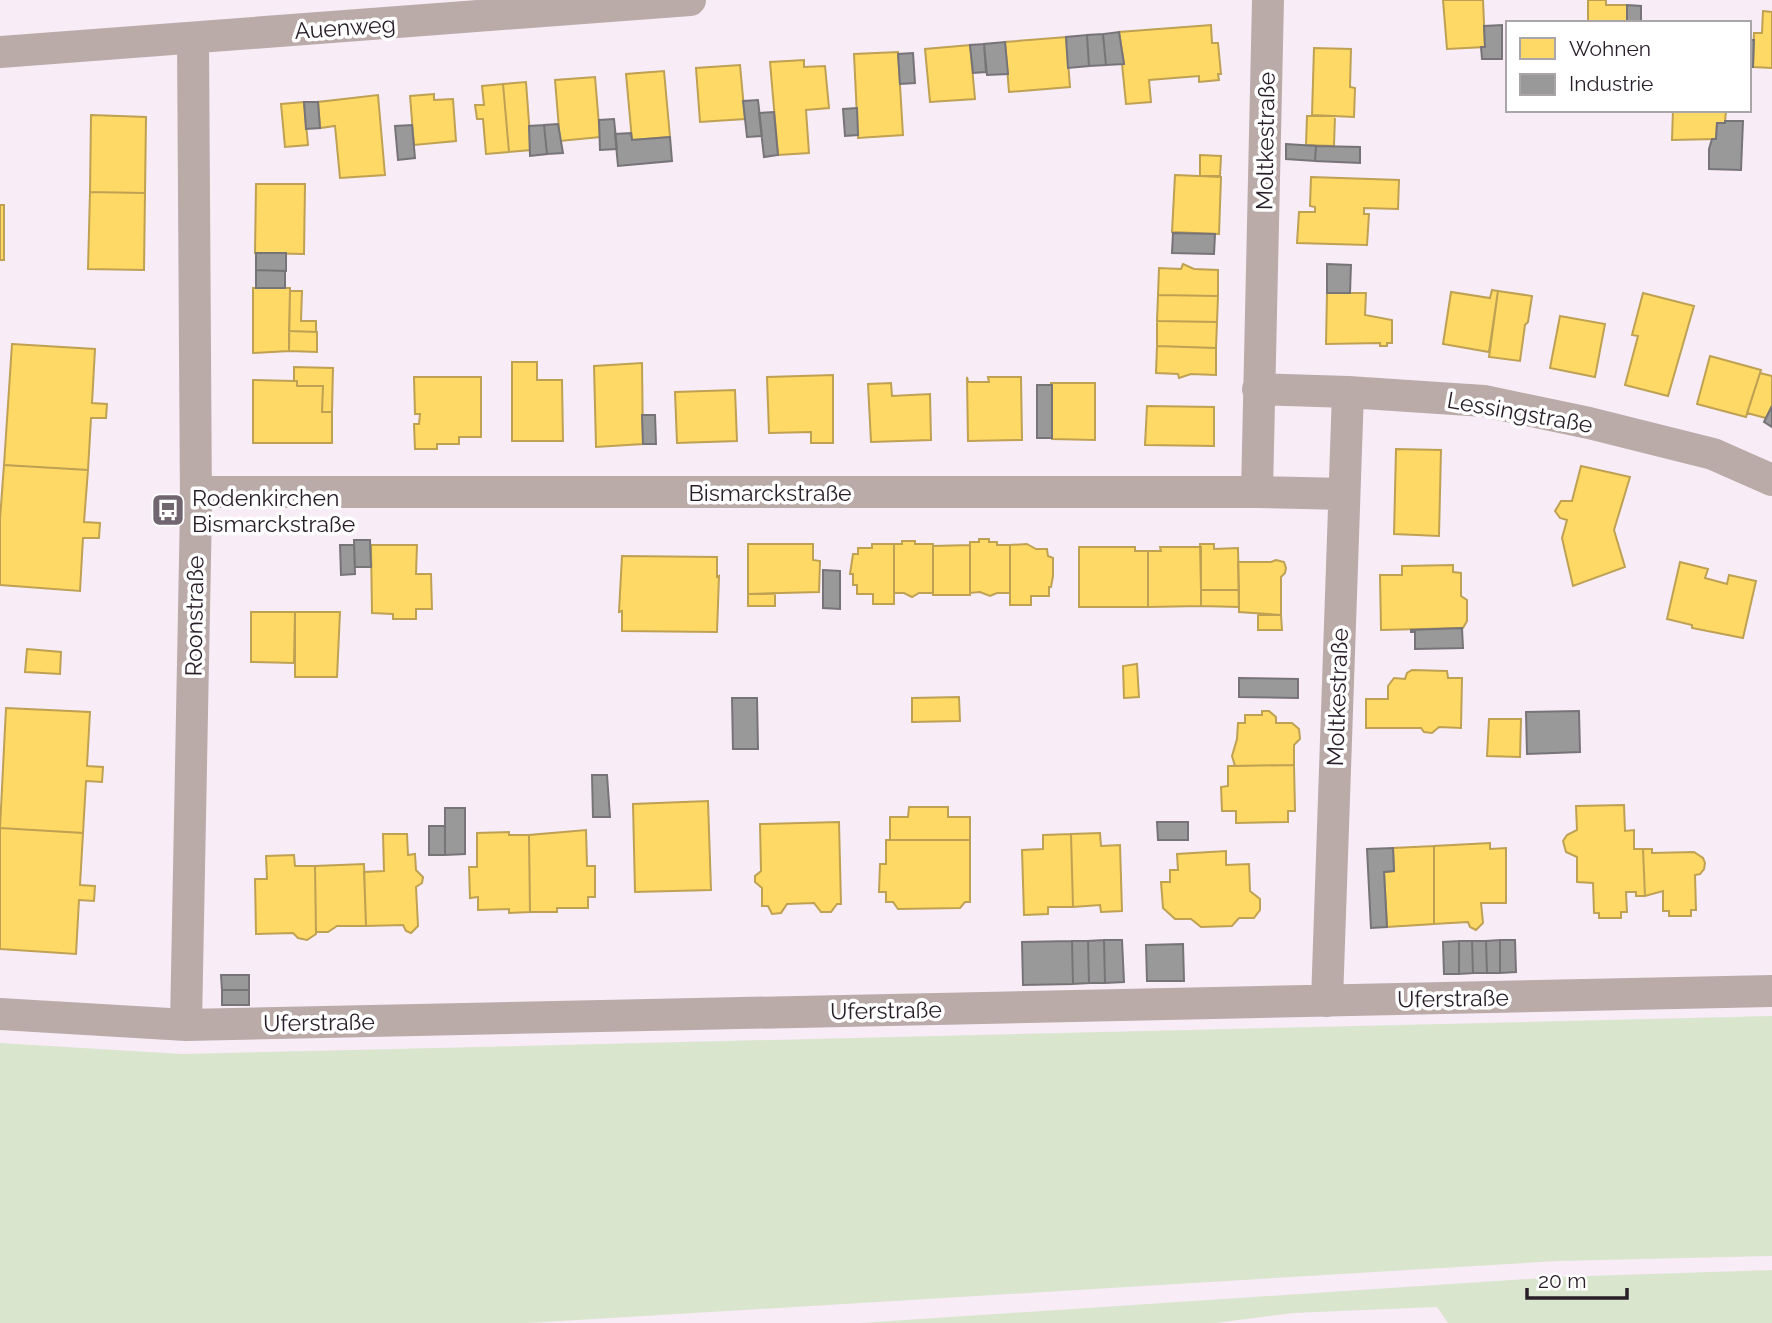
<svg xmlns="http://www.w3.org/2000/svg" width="1772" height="1323" viewBox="0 0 1772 1323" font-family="Raleway,sans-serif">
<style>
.green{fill:#dae5ce}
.homes{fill:#ffd966;stroke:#bea153;stroke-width:2}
.industry{fill:#999;stroke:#777477;stroke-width:2}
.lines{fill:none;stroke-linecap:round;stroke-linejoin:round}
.street{stroke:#bbaba8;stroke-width:32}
.labels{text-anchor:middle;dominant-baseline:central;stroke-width:7;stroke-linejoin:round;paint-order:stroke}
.street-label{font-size:23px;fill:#281e28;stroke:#fff}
.poi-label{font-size:23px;fill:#281e28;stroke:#fff;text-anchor:start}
</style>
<rect width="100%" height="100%" fill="#f8ecf7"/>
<path class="green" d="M1772,1016V1256L1558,1261L528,1323H0V1043L182,1054Z
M1772,1270V1323H1448L1437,1307L1293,1313L1215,1323H860L1558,1277Z"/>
<path class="homes" d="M1443,0H1483L1485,47L1447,49Z
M1588,0H1606V5H1627V23H1588Z
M1763,11L1772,12V68L1753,67L1754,33H1762Z
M1211,25L1212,43H1218L1221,74H1218L1219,80L1199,82V76L1149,80L1151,102L1126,104L1122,64H1124L1119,32Z
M1066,37L1070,87L1009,92L1005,42Z
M970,45L975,99L930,102L925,49Z
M1314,48L1351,49L1350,87L1355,88L1354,117L1312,115Z
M898,52L903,135L858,138L854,54Z
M804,60V67L825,66L829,108L806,110L809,153L778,155L770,62Z
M740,65L745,119L700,122L696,68Z
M664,71L670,137L632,140L626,74Z
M595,77L600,137L560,141L555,80Z
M526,82L531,150L509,152L503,84Z
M503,84L509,152L486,154L483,119H477L475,105H484L482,86Z
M434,94V100L453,99L456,141L414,145L410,96Z
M378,95L385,175L340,178L335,126L320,128L318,102Z
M304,102L308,145L285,147L281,104Z
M1673,110H1726L1725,123H1717L1716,139L1672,140Z
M91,115L146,117L145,193L90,192Z
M1307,116H1335L1334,146L1306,145Z
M1200,155L1221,156L1220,176H1200Z
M1175,175L1221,177L1219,234L1172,232Z
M1311,177L1399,180L1398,209L1364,208V214H1369L1367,245L1297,243L1299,212H1315V207L1310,206Z
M256,184H305L304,254L255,253Z
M90,192L145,193L144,270L88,269Z
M0,205H4V260H0Z
M1183,264L1194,269L1218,270V296L1158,295L1159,268L1181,269Z
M253,288H290L289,351L253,353Z
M1492,290L1498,291L1489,352L1443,344L1451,292L1490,298Z
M290,291H302L301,321H316V332L289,331Z
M1498,291L1532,296L1528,322L1525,325L1520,361L1489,357Z
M1327,293H1366L1365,315L1392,320V343H1387V346H1380V343L1326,344Z
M1643,293L1694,306L1668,396L1625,385L1638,336L1632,335Z
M1158,295L1218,296L1217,322L1157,321Z
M1560,316L1605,324L1595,377L1550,368Z
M1157,321L1217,322L1216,348L1157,346Z
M289,331L317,332V352L289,351Z
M12,344L95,349L92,403L107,404L106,418H91L88,470L4,465Z
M1157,346L1216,348V375L1191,374L1179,378L1178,374L1156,373Z
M1710,356L1761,370L1746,417L1697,404Z
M512,362H537V380H562L563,441H512Z
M642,363L643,444L596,447L594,366Z
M294,367L333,368L332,412H322L323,386H297V381H294Z
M1760,373L1772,376V406L1766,418L1747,413Z
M833,375V443H811V432L769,433L767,377Z
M414,377H481V437H459V444H437V449H415L414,424H419L420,414H415Z
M967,377L968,382H989L988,377H1021L1022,440L968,441Z
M253,380L294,381H297V386H323L322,412H332V443H253Z
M891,383L892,396L930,394L931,440L871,442L868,384Z
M1051,383H1095V440L1052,439Z
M735,390L737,441L677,443L675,392Z
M1147,406L1214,407V446L1145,445Z
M1396,449L1441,450L1439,536L1394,534Z
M4,465L88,470L84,522L100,523L99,538H83L80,591L0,585V519Z
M1581,466L1630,477L1614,530L1625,567L1573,586L1562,538L1567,520L1560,518L1555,511L1561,501H1572Z
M979,539H989V542H997V545H1010V593H997L990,596L980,592L970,593V542H979Z
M902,541H915V544H933V593H919L912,597L904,593H894V544H902Z
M748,544H813V560L820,561L819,592L748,594Z
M872,544H894V604H873V594H857V585H853V574H850L853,554H858V548H872Z
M1027,544L1036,549H1047L1048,556L1053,558V576L1051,587H1049V596H1031V605H1010V545Z
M1200,544H1214V549L1238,548L1239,590H1201Z
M371,545H417L416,574H431L432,609H416V619H393V614L372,613Z
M970,545V595H933V546Z
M1079,547H1135V551H1148V607H1079Z
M1160,547H1201V606L1148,607V551H1161Z
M622,556L717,557V577L719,576L717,632L622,631V611L619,612Z
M1276,560L1284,562L1286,568L1285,573L1281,577V615L1239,612L1238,562H1271Z
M1680,562L1708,569L1705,578L1727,584L1729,575L1756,581L1743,638L1692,628V625L1667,619Z
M1453,565V572L1461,573V596L1467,600V621L1463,628L1381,630L1380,575H1402V566Z
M1201,590H1239V607L1201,606Z
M748,594H775V606H748Z
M251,612H295L294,663L251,662Z
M295,612H340L337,677H295Z
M1258,615H1281L1282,630H1258Z
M27,649L61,652L60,674L25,672Z
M1137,664L1139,697L1124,698L1123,666Z
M1412,670L1447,671L1448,678H1462L1461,728L1439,727L1432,733L1424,732L1421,728H1366V699H1388V686L1394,678L1405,679L1407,673Z
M959,697L960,721L912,722V698Z
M6,708L90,712L87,766L103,767L102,782L86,781L83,833L0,828Z
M1262,711H1269L1276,717V723H1292L1299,729L1300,739L1294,745V765L1235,766L1232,756L1237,739L1238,723H1245V715H1262Z
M1489,719H1521L1520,757L1487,756Z
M1294,765L1295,811H1288V822L1236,823V811H1222L1221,787L1228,786V766Z
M708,801L711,890L635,892L633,804Z
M1624,805L1625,831L1634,830V849H1643L1645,896H1636V892H1626L1627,912H1621V918H1599V913H1594L1593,883L1577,882V857L1566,852L1563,841L1567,835L1577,830L1576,806Z
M909,807H948V817H970V840H890V817H908Z
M839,822L841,904H837L831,912H821L814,903L787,904L781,913L772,914L768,906H762V888L755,882V876L761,871L760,824Z
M0,828L83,833L80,885L95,886L94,901L79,900L76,954L0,949Z
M586,830L587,866H595V897H588V908H557V912H530L529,835Z
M509,832V835H529L530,912L509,913V909L478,910V897L470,898L469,867H477V833Z
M1100,833L1101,846L1120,845L1122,911L1101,912L1100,905L1073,907L1071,834Z
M383,834H407L408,855L415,854L416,870L423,877L422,883L416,887L418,926L411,933L406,931L403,925L366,926L364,872L384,871Z
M1071,834L1073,907H1048V914L1024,915L1022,850L1043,849V835Z
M886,840H970V902H965L960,908L898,909L893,902H886V892H879L880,864H886Z
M1490,843V849L1506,848V903H1481L1483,923L1476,930L1470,927L1468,922L1434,924V846Z
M1434,846V924L1387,927L1384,872L1394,871L1393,848Z
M1643,849H1652V853L1694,852L1703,858L1705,863L1704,869L1700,874L1695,875L1696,910H1691V916H1669V911H1663V891L1645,896Z
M1226,851V865L1249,864L1250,891L1260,899V910L1254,918H1239L1232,926L1201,927L1191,919H1175L1163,908L1161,882H1170V870H1178L1177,854Z
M294,855L295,866H315L316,934L307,940L298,938L293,933L256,934L255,879H267L266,856Z
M364,864L366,926H337L328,932H316L315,866Z"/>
<path class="industry" d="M1627,5L1641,6V23H1627Z
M1502,25V59H1482L1481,47H1485L1484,26Z
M1119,32L1124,64L1106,65L1103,34Z
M1103,34L1106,65L1089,66L1087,35Z
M1087,35L1089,66L1068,68L1066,37Z
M1749,40H1754L1753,67H1749Z
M1005,42L1008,74L987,75L984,44Z
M984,44L986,72L973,73L970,45Z
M913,53L915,83L900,84L898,54Z
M758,100L762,136L747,137L743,101Z
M304,102H318L320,128L306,129Z
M857,108L858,135L845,136L843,109Z
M774,112L778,155L764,157L759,113Z
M614,119L617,149L600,150L599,120Z
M1725,121H1743L1741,170L1709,169V149L1712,139H1716L1717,123H1725Z
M558,124L563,153L547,154L544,125Z
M412,125L415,158L398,160L395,126Z
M544,125L547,154L530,156L529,126Z
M631,133L632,140L670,137L672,161L618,166L615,134Z
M1286,144L1316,146L1315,161L1286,159Z
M1316,146L1360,147V163L1315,161Z
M1173,233L1215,234L1214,254L1172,253Z
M256,253H286V271L256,270Z
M1327,264L1351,265L1350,293H1327Z
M256,270L285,271V288H256Z
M1037,385H1052V438H1037Z
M1772,406V427L1764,422Z
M642,415H655L656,444H643Z
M354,540H370L371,567H355Z
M340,545H354L355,574L341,575Z
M823,570L840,571V609L823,608Z
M1462,628L1463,648L1415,649V632H1411V630Z
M1239,678L1298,679V698L1239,697Z
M732,698H757L758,749H733Z
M1579,711L1580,752L1527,754L1526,712Z
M592,775H607L610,817H593Z
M445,808H465V854L445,855Z
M1157,822H1188V840H1158Z
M429,826H445V855H429Z
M1393,848L1394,871L1384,872L1387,927L1371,928L1367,849Z
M1104,940L1105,983H1089L1088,941Z
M1104,940H1122L1124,982L1105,983Z
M1500,940H1515L1516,972L1500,973Z
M1500,940V973H1487L1486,941Z
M1072,941H1088L1089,983L1073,984Z
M1072,941L1073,984L1023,985L1022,942Z
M1459,941H1472L1473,973L1459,974Z
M1459,941V974H1444L1443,942Z
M1472,941H1486L1487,973H1473Z
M1183,944L1184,981H1147L1146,945Z
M221,975H249V990H222Z
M222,990H249V1005H222Z"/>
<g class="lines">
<path class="street" d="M0,52L690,0
M1258,389L1348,392L1484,401L1589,423L1713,454L1772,480
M196,492H1257L1344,494
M1257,492L1268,0
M1327,1001L1348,392
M0,1014L186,1025L1772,991
M186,1025L196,507L193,39"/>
</g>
<defs>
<symbol id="bus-square" viewBox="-11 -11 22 22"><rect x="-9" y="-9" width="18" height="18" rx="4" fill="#716670" stroke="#fff"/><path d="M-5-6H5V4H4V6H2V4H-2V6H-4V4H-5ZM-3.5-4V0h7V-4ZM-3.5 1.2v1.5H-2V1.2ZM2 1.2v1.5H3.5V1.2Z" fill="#fff"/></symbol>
</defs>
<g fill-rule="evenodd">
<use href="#bus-square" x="149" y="491" width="38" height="38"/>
</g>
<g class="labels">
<g class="street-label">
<text transform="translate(345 27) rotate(-4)">Auenweg</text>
<text transform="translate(1265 141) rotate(-89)">Moltkestraße</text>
<text transform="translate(1520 412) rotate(10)">Lessingstraße</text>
<text x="770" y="492">Bismarckstraße</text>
<text transform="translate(194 616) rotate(-89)">Roonstraße</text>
<text transform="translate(1337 697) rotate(-88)">Moltkestraße</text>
<text transform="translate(1453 998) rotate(-1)">Uferstraße</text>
<text transform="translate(886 1010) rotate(-1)">Uferstraße</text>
<text transform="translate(319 1022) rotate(-1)">Uferstraße</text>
</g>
<g class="poi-label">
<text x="192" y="497">Rodenkirchen<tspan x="192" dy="26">Bismarckstraße</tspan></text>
</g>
</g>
<rect x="1506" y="21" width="245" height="91" fill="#ffffff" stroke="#a9a5a9" stroke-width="2"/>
<rect x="1520" y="38" width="35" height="21" fill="#ffd966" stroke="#a9a5a9" stroke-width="2"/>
<text x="1569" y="56" font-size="21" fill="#281e28">Wohnen</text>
<rect x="1520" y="74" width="35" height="21" fill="#999999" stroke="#a9a5a9" stroke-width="2"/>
<text x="1569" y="91" font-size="21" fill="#281e28">Industrie</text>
<path d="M1527 1288v10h100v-10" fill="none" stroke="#281e28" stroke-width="3.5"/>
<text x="1538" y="1288" font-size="21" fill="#281e28" stroke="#ffffff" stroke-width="5" paint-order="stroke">20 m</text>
</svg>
